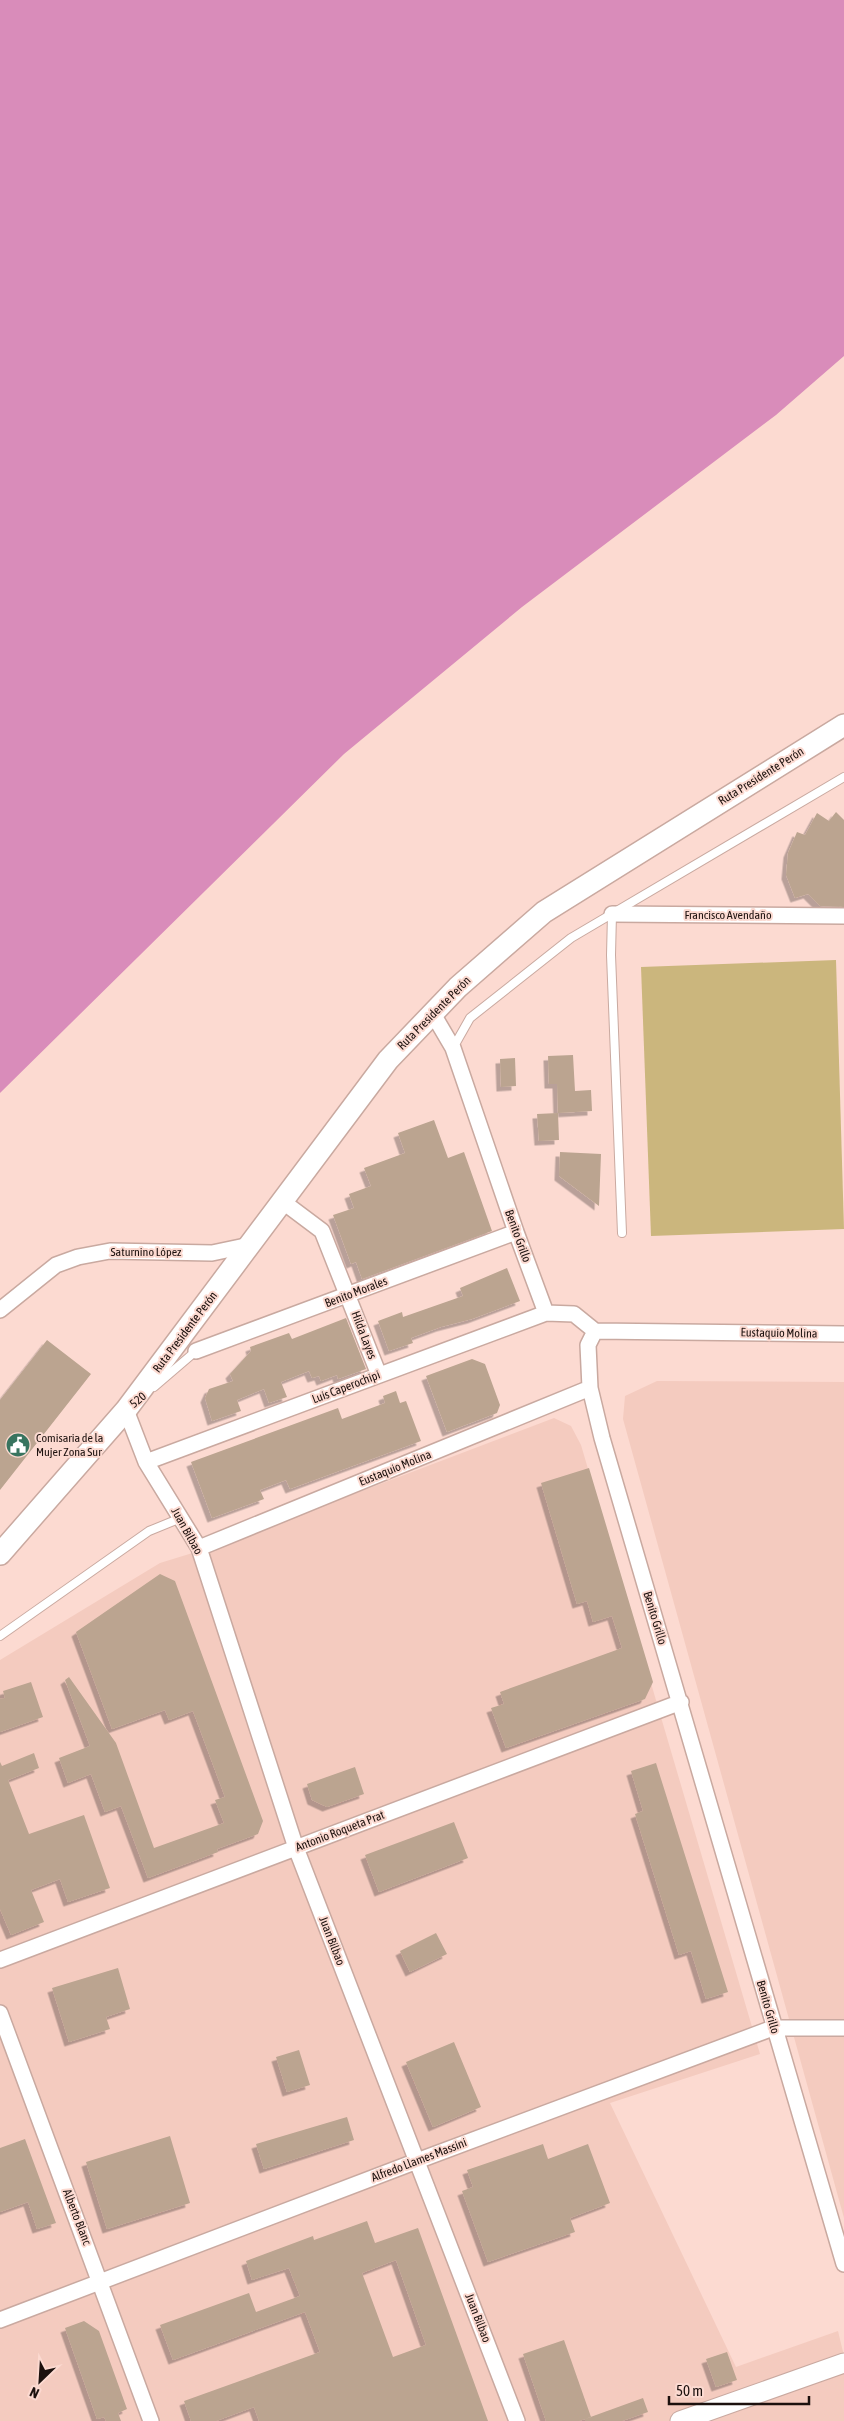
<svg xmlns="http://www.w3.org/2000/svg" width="844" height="2421" viewBox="0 0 844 2421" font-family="'Asap Condensed',sans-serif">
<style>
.built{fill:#f4cbbf}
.green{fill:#cbb67d}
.water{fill:#d98cba}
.building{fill:#bba490;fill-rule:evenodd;filter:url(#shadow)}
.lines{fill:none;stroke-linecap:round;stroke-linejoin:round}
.service-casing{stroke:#c9a9a0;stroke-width:10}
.minor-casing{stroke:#c9a9a0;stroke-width:18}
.tertiary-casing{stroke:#c9a9a0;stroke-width:21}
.secondary-casing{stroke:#c9a9a0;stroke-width:24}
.service{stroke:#fff;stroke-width:8}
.minor{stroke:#fff;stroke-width:15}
.tertiary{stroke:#fff;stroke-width:19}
.secondary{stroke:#fff;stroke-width:21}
.labels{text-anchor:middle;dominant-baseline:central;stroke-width:4;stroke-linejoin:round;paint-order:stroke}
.street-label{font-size:12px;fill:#1c110e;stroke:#fcdad1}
.poi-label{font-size:12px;fill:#1c110e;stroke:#fcdad1;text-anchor:start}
</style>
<defs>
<filter id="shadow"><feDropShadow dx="-4.5" dy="4.5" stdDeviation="0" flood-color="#0004"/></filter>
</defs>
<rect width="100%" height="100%" fill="#fcdad1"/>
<path class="built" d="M657,1381L844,1382V2218L623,1419L625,1396Z
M554,1418L571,1426L581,1445L760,2054L610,2103L736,2367L838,2331L844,2356V2421H0V1660L160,1563L225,1543Z"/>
<path class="green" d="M836,960L844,1229L651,1236L641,967Z"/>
<path class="water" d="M0,0H844V356L776,415L522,607L344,754L0,1093Z"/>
<path class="building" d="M836,812L844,820V907L820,906L808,894L795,898L786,875L788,853L797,832L805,835L817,813L829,821Z
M573,1055L575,1091L591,1090L592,1111L558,1113L557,1084H549L548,1056Z
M515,1058L516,1086L501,1087L500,1059Z
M558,1113L559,1140L539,1141L537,1114Z
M434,1120L448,1158L464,1152L492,1231L362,1279L356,1262L351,1264L333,1215L354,1208L349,1194L371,1186L364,1168L405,1153L398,1133Z
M560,1152L601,1154L599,1206L559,1176Z
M507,1268L520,1301L472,1319L441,1327L411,1338L413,1343L389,1351L378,1321L402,1312L403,1317L463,1296L460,1288Z
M346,1318L366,1369L338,1379L337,1375L321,1381L319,1376L312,1378L309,1371L281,1382L287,1397L269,1403L264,1389L237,1400L241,1411L212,1421L205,1398L209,1389L233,1381L230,1374L251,1351L250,1347L289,1333L292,1339Z
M47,1340L91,1374L0,1490V1400Z
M472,1359L485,1364L500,1405L497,1413L447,1432L426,1376Z
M396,1391L400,1403L406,1401L421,1441L290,1489L286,1480L260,1490L264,1499L212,1518L191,1462L338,1408L342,1419L385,1403L383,1396Z
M589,1468L653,1682L645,1699L506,1748L491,1708L504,1704L500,1692L622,1648L612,1616L593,1622L587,1601L577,1604L541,1483Z
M160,1574L175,1581L263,1821L258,1834L217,1849L218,1852L148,1878L121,1806L105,1812L91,1774L68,1783L59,1758L90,1746L65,1680L69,1677L116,1743L154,1848L224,1823L215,1800L225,1797L193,1711L169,1720L165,1710L112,1729L76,1632Z
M31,1682L43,1717L0,1732V1699L5,1698L3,1691Z
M34,1753L39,1768L8,1780L29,1834L84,1815L110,1888L68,1902L60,1879L31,1890L44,1922L11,1935L0,1909V1762L2,1766Z
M656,1763L728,1992L706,1999L691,1951L679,1955L635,1814L643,1811L631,1771Z
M355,1767L364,1794L327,1807L312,1800L307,1784Z
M454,1822L468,1858L379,1892L365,1855Z
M436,1933L447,1954L410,1972L400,1951Z
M118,1968L130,2009L106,2017L110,2029L69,2042L52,1988Z
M454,2042L481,2107L433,2127L406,2062Z
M299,2050L310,2085L287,2092L276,2057Z
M347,2117L354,2140L264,2169L256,2144Z
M170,2136L190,2203L107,2229L86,2162Z
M25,2139L56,2223L37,2229L28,2202L0,2212V2148Z
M543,2144L548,2159L588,2144L610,2203L570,2218L575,2232L488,2262L462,2191L473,2187L467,2170Z
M367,2221L375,2243L418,2228L488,2421H259L254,2407L216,2421H191L184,2401L320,2352L305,2312L173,2360L160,2325L249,2293L256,2312L300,2296L289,2268L252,2280L246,2261L313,2236L314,2240ZM396,2260L426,2345L393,2357L362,2273Z
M84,2321L99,2331L127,2409L118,2413L121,2421H106L104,2417L97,2419L65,2328Z
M564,2340L591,2417L579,2421H546L523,2354Z
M727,2352L737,2380L716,2387L706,2359Z
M643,2398L648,2412L622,2421H585V2419Z"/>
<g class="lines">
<defs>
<path id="service" d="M612,914L611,955L622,1233
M453,1048L470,1018L571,938L844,777
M154,1387L196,1351
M0,1636L149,1531L181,1518"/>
<path id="minor" d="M612,914L844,916
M433,1014L453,1048L516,1232L546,1313L574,1314L595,1331
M282,1201L322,1231L379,1375
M0,1310L56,1265L78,1257L110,1251L212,1253L250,1245
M595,1331L588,1345L590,1388L602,1438L844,2264
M595,1331L844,1334
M196,1351L516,1232
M126,1410L146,1462L199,1548L296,1848L517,2421
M146,1462L546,1313
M199,1548L590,1388
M0,1960L681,1702
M0,2013L151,2421
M0,2320L417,2161L773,2028H844"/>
<path id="tertiary" d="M680,2421L844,2363"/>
<path id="secondary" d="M0,1554L126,1410L388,1060L458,987L544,912L844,725"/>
</defs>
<use href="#service" class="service-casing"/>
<use href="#minor" class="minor-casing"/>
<use href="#tertiary" class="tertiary-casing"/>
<use href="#secondary" class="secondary-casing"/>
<use href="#service" class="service"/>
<use href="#minor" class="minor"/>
<use href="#tertiary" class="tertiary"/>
<use href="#secondary" class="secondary"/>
</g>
<defs>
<symbol id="civic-disc" viewBox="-11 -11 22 22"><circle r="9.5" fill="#38745f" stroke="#fcdad1"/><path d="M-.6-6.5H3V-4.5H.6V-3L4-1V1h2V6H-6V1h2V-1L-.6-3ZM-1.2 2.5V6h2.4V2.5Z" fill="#fff"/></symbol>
</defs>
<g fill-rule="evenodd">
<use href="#civic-disc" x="4" y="1431" width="28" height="28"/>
</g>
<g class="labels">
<g class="street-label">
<text transform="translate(761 776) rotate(-32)">Ruta Presidente Perón</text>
<text x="728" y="915">Francisco Avendaño</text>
<text transform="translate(434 1013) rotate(-45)">Ruta Presidente Perón</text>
<text transform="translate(518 1236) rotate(70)">Benito Grillo</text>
<text x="146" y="1252">Saturnino López</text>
<text transform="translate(356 1292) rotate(-21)">Benito Morales</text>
<text transform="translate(185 1332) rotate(-53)">Ruta Presidente Perón</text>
<text transform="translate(779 1333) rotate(1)">Eustaquio Molina</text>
<text transform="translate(364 1335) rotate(69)">Hilda Layes</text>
<text transform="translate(346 1387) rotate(-21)">Luis Caperochipi</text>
<text transform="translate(138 1400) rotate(-40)">520</text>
<text transform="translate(395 1468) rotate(-22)">Eustaquio Molina</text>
<text transform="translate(187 1531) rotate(61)">Juan Bilbao</text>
<text transform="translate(655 1618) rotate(73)">Benito Grillo</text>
<text transform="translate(340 1831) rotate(-21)">Antonio Roqueta Prat</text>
<text transform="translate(332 1941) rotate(69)">Juan Bilbao</text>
<text transform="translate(768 2007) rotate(74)">Benito Grillo</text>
<text transform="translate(419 2160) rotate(-21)">Alfredo Llames Massini</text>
<text transform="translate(77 2217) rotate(69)">Alberto Blanc</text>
<text transform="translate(478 2318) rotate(69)">Juan Bilbao</text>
</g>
<g class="poi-label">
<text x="36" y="1438">Comisaria de la<tspan x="36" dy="14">Mujer Zona Sur</tspan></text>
</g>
</g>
<g transform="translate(40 2381) rotate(205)" stroke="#fcdad1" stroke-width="4" paint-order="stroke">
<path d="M0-4L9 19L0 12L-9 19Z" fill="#1c110e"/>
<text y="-8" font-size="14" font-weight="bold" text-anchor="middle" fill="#1c110e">N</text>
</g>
<path d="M669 2396v8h140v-8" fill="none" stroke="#1c110e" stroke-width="2.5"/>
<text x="676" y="2396" font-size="15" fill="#1c110e" stroke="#fcdad1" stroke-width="4" paint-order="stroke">50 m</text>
</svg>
